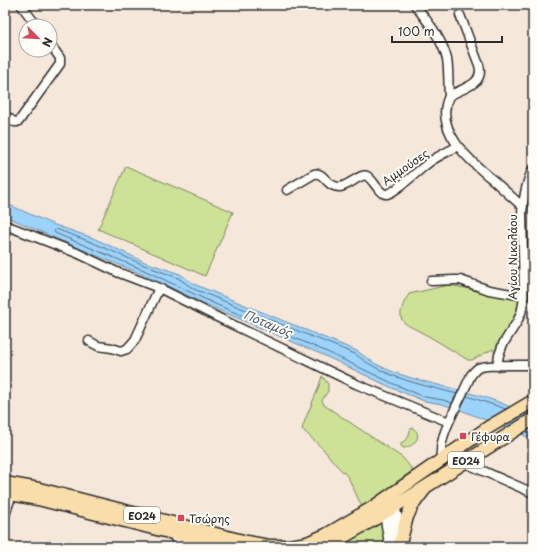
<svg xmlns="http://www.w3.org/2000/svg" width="538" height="552" viewBox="0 0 538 552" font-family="'Playpen Sans',sans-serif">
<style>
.green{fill:#cde296;stroke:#7c8660}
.water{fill:#9cd3fb;stroke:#6f90a8}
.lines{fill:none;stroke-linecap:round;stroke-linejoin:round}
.shore{stroke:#586e7e;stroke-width:1}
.minor-casing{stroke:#2b2b2b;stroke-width:11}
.secondary-casing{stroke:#2b2b2b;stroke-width:14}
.primary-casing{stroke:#2b2b2b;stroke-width:15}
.minor{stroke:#fdfcf7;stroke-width:8}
.secondary{stroke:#fdfcf7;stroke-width:11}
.primary{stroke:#f9deab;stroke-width:12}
.poi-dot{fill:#d1495b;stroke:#fdfcf7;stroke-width:1.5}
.labels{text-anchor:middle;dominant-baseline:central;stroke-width:4;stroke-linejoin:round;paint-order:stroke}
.shield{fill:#fdfcf7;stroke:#6a6a68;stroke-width:1}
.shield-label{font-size:10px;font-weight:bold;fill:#2b2b2b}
.street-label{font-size:11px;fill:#2b2b2b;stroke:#fdfcf7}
.poi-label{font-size:11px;fill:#2b2b2b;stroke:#fdfcf7;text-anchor:start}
.water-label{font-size:12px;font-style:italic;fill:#4d5d69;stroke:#fdfcf7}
</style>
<rect width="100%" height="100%" fill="#f6e7db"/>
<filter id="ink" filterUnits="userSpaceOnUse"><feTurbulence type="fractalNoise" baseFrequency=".025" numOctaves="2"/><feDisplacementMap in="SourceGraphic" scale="8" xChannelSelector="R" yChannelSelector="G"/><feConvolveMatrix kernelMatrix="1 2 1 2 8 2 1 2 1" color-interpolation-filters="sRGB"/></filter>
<g filter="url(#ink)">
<path class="green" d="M126,166L233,212L205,276L98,229Z
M449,285C473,290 497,293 521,298L516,317L498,345L495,354L493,349L472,360H468C451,350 435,339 417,330C412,327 405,325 402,320C398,312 405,300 409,294Z
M322,376L328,384V391L322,400L324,405L403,458L413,470L362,507L348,477L336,465L324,450L302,429L305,420L318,389Z
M412,428C425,434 413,448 403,448L401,446V443C409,438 408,439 410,430Z
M382,521L387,547H339L341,545Z"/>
<path class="water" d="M5,203L52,224L93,238L145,262L180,274L196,285L357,351C363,355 368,359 374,363C405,380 440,384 473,394C494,399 513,408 533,417V439L463,411L442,404L424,401L392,388L323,355L214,308L144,275L71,245L5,216Z"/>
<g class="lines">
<path class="shore" d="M467,396L506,409
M452,403L443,400L425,397L394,384L325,351L215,304L146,271L55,233L54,231L56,229L91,242L144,265L178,278L194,289L355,354C361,358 367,363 373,366C399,381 428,386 457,394"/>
<defs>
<path id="minor" d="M21,5L37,26
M415,5C427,21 442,38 447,59C449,71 448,84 449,96
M460,15L479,65C485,85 462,88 449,96C433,130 470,161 493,180C503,189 513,198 523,207
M5,115L14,122H17L19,121L60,64V58L50,44
M287,190L314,174C324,171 326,187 339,187C348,187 360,173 367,176C374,180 379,195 387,194C395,193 422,167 431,161C440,155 449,151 458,146
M5,225L77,253L117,272L159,288L221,319L356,384L449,422
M431,281L454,280H460L489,290L524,296
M89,341L98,346L112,348L121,351L127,349L135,340L159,288
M497,366L499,355L503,344L517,322L521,313L523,304L524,291L522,212C524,198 526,182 533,169
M441,460C439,441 447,426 455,409C460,398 466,387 471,375C473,373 475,370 478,368C486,364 522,365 533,365
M463,462L533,493
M5,515L12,494
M173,533L178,545L181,547"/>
<path id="secondary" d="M393,499L400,543
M384,504L391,547"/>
<path id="primary" d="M5,483L39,489L247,542L269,546H289L307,543L326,535L372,508L489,427L533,401
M5,493L38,499L228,547
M400,543L407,517L412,506L424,490
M324,547L338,540L378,517L533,419"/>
</defs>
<use href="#minor" class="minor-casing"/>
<use href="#secondary" class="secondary-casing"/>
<use href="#primary" class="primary-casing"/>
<use href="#minor" class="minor"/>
<use href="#secondary" class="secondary"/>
<use href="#primary" class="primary"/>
</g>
</g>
<g class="poi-dot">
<rect x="459" y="432" width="8" height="8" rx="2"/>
<rect x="177" y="514" width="8" height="8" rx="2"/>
</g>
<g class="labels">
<g class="shield">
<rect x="448" y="452" width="36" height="16" rx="3"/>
<rect x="124" y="507" width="36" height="16" rx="3"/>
</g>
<g class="shield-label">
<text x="466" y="460">ΕΟ24</text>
<text x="142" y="515">ΕΟ24</text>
</g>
<g class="street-label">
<text transform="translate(405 167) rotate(-35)">Αμμούσες</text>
<text transform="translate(512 257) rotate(-90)">Αγίου Νικολάου</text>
</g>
<g class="poi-label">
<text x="471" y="436">Γέφυρα</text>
<text x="189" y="518">Τσώρης</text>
</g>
<g class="water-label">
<text transform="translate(268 323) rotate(23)">Ποταμός</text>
</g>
</g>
<rect width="538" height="552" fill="none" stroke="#fdfcf7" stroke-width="20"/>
<rect x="10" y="10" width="518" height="532" fill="none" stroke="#2b2b2b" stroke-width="1.5" filter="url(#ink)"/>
<g transform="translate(38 38) rotate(114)"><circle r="19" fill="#fdfcf7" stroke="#a9a8a5"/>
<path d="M0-3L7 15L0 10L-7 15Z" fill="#d1495b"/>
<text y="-6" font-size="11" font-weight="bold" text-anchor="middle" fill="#2b2b2b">N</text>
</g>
<path d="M392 36v6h110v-6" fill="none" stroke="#2b2b2b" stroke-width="2"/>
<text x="398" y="36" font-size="12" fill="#2b2b2b" stroke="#fdfcf7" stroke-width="3" paint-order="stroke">100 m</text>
</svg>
